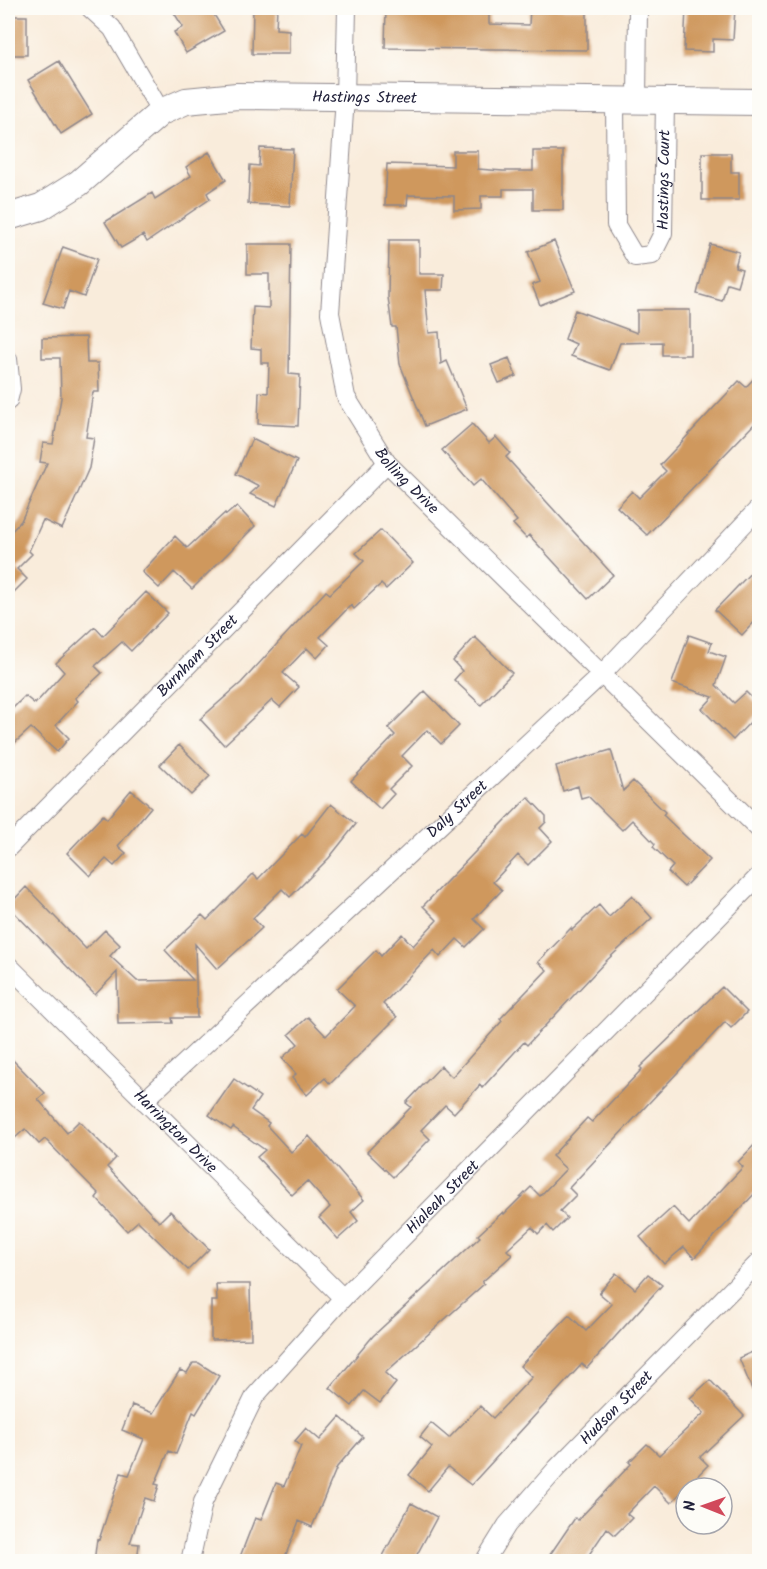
<svg xmlns="http://www.w3.org/2000/svg" width="767" height="1569" viewBox="0 0 767 1569" font-family="Kalam,sans-serif">
<style>
.building{fill:#cf985d}
.lines{fill:none;stroke-linecap:round;stroke-linejoin:round}
.street-casing{stroke:#8e878b;stroke-width:20}
.secondary-casing{stroke:#8e878b;stroke-width:28}
.street{stroke:#fff;stroke-width:18}
.secondary{stroke:#fff;stroke-width:26}
.labels{text-anchor:middle;dominant-baseline:central;stroke-width:4.5;stroke-linejoin:round;paint-order:stroke}
.street-label{font-size:16px;fill:#22223b;stroke:#fdfcf7}
</style>
<rect width="100%" height="100%" fill="#fdfcf7"/>
<filter id="ink" filterUnits="userSpaceOnUse"><feTurbulence type="fractalNoise" baseFrequency=".0167" numOctaves="2"/><feDisplacementMap in="SourceGraphic" scale="12" xChannelSelector="R" yChannelSelector="G"/><feConvolveMatrix kernelMatrix="1 2 1 2 8 2 1 2 1" color-interpolation-filters="sRGB"/></filter>
<filter id="wash" filterUnits="userSpaceOnUse"><feTurbulence type="fractalNoise" baseFrequency=".008" numOctaves="4" result="noise"/><feDisplacementMap in="SourceGraphic" scale="24" xChannelSelector="R" yChannelSelector="G"/><feGaussianBlur stdDeviation="1.35" result="paint"/><feColorMatrix in="noise" values="0 0 0 0 0 0 0 0 0 0 0 0 0 0 0 0 0 1.4 0 .05"/><feComposite in="paint" operator="in"/></filter>
<g filter="url(#wash)">
<rect width="100%" height="100%" fill="#f9ecdb"/>
<g id="blocks">
<path class="building" d="M171,8H210L224,31L186,53L174,32L183,27Z
M253,8H277L276,29L289,30V54H252Z
M386,8L489,12V24L529,25L530,8H587V50L385,48Z
M686,8H735L733,40L713,39V52L684,51Z
M8,16H27V55H8Z
M59,61L92,114L61,134L28,80Z
M260,148L293,149L290,206L248,204L250,165L259,166Z
M453,151H478V169L503,171H533V151H563V210H533V189H503V196H481V209L454,210V196L408,195L407,205H385L387,164L453,166Z
M209,152L226,180L207,193L210,199L147,242L143,235L121,248L105,222L152,193L155,199L191,176L186,167Z
M702,153H731V172H739V200H702Z
M389,240H419V274H444L443,290H425L429,333L439,332L441,364L447,361L467,409L425,426L400,364L396,327H392L388,297Z
M554,241L575,291L540,305L532,285L540,282L528,252Z
M247,244H291L289,374L300,375L298,426L258,424L259,392L268,393L269,363H261V349L251,348L253,307L269,308V274H247Z
M710,244L739,252L735,267L742,269L737,286L727,283L722,301L697,294Z
M63,247L97,259L84,297L69,291L63,309L43,303Z
M575,310L637,333V310H690V355H662V342L620,343L610,370L571,356L576,344L565,339Z
M86,337L87,363H98L99,392H93L86,437L94,438L89,468L62,529L43,520L29,551L32,554L17,569L27,579L8,598V535L21,521L47,463L40,462L43,443L53,444L61,398L60,358H42V338Z
M509,358L516,376L499,383L491,365Z
M759,373V419L647,535L617,507L632,491L639,498L666,471L660,465L739,381L746,387Z
M472,424L489,443L496,437L510,453L506,457L613,575L588,599L529,535L526,538L513,524L517,521L481,479L473,486L442,450Z
M252,439L297,461L276,506L250,494L259,486L236,474Z
M237,506L255,526L192,589L174,572L159,588L142,572L175,536L187,548L225,513L226,515Z
M381,530L413,563L386,589L381,584L354,609L351,605L320,637L329,645L317,658L307,648L283,673L299,687L280,707L272,700L224,745L200,719L241,683L326,591L330,594L364,561L356,553Z
M759,564V617L742,635L715,610Z
M146,592L168,613L131,651L122,642L95,666L102,673L75,698L78,701L56,725L69,738L57,752L31,728L8,749V713L25,696L35,704L64,672L56,663L95,627L103,636Z
M689,635L712,643L709,651L726,657L716,685L734,703L746,692L759,705V713L733,740L702,709L713,697L672,683Z
M475,637L512,673L481,705L454,680L462,671L453,661Z
M425,691L459,726L441,744L427,730L402,756L412,766L389,789L394,794L380,809L351,781L395,735L388,728Z
M179,745L210,776L191,795L160,765Z
M611,750L623,791L633,781L665,812L663,815L710,860L684,887L668,872L673,866L653,847L655,844L632,820L622,830L588,796L581,798L578,786L563,791L556,766Z
M131,790L151,807L118,846L126,853L114,866L106,859L90,876L67,853L103,815L107,819Z
M528,797L546,816V822L540,828L552,841L528,865L518,855L493,882L502,890L474,919L484,929L466,947L457,939L440,957L434,950L383,1004L397,1017L330,1084L325,1078L307,1095L292,1078L296,1074L282,1058L298,1044L289,1034L308,1017L326,1036L355,1006L337,989L376,950L381,956L402,934L413,946L437,920L423,906Z
M331,804L356,824L329,858L290,897L282,889L253,918L262,928L217,969L195,944L197,1018H172L173,1023L118,1024L117,972L95,995L8,906L26,887L86,949L105,930L120,945L110,956L137,981L193,980L165,950L202,915L207,920L253,874L258,879L302,834L305,837Z
M632,896L652,918L605,962L527,1045L524,1042L482,1088L480,1085L454,1113L445,1105L421,1130L430,1139L393,1177L367,1152L411,1107L406,1103L441,1066L452,1077L502,1021L500,1019L547,970L538,962L571,928L572,930L599,905L609,917Z
M722,987L747,1012L731,1028L725,1022L569,1188L576,1195L560,1211L567,1218L553,1232L547,1225L538,1234L532,1227L507,1250L512,1255L482,1282L484,1284L385,1373L396,1383L380,1403L364,1391L352,1406L330,1388L373,1336L480,1237L478,1235L503,1212L504,1214L531,1187L540,1196L566,1169L552,1156L587,1118L592,1122L642,1069L640,1067Z
M8,1055L45,1093L38,1099L67,1133L79,1121L116,1158L107,1167L159,1222L170,1211L209,1249L188,1270L138,1221L127,1231L96,1198L99,1194L45,1139L39,1144L25,1129L15,1138L8,1129Z
M234,1079L260,1097L251,1110L269,1123L267,1126L291,1152L309,1136L364,1200L351,1212L358,1221L338,1239L319,1218L330,1207L307,1181L292,1195L257,1157L265,1150L233,1127L231,1130L209,1115Z
M759,1140V1189L694,1258L684,1247L664,1264L640,1237L673,1207L689,1224L743,1167L738,1162Z
M616,1273L635,1289L648,1274L662,1285L587,1368L582,1364L471,1485L448,1467L428,1491L409,1475L432,1447L420,1437L431,1423L449,1438L480,1406L493,1418L532,1377L520,1366L569,1315L586,1331L612,1304L599,1293Z
M216,1284H250L251,1339L211,1340V1301H217Z
M759,1349V1406L739,1358Z
M193,1363H199L219,1376L196,1414L193,1412L176,1454L169,1451L155,1484L159,1485L154,1501L145,1498L130,1543L139,1544L137,1562H94L97,1539L99,1540L121,1473L129,1475L144,1439L122,1430L132,1405L153,1413L180,1370L187,1373Z
M710,1380L744,1416L700,1457L708,1465L671,1503L654,1486L627,1514L632,1518L615,1535L607,1528L584,1562H545L575,1518L578,1520L631,1464L629,1462L647,1444L659,1455L704,1413L690,1398Z
M340,1417L363,1437L337,1467L312,1527L299,1521L283,1562H238L255,1518L261,1520L276,1483L284,1486L301,1446L295,1441L306,1428L320,1440Z
M411,1503L437,1517L413,1562H393L383,1556Z"/>
</g>
</g>
<g filter="url(#ink)">
<use href="#blocks" fill-opacity="0" stroke="#8e878b" stroke-width="1.5"/>
<g class="lines">
<defs>
<g id="street">
<path d="M90,8L112,28L161,112"/>
<path id="s1" d="M347,8L345,98L330,313L346,397L387,463L760,830"/>
<path id="s2" d="M615,101L616,225L635,257L652,255L663,233L665,101"/>
<path d="M637,101L638,8"/>
<path d="M8,359L11,389L8,401"/>
<path id="s3" d="M8,848L387,463"/>
<path id="s4" d="M8,965L343,1298"/>
<path id="s5" d="M144,1101L602,674L760,507"/>
<path id="s6" d="M190,1562L203,1502L255,1396L343,1298L760,875"/>
<path id="s7" d="M484,1562L507,1525L557,1468L760,1261"/>
</g>
<g id="secondary">
<path id="s8" d="M8,217L41,207L79,183L161,112L186,101L237,96L760,102"/>
</g>
</defs>
<use href="#street" class="street-casing"/>
<use href="#secondary" class="secondary-casing"/>
<use href="#street" class="street"/>
<use href="#secondary" class="secondary"/>
</g>
</g>
<g class="labels">
<g class="street-label">
<text stroke="none"><textPath href="#s8" startOffset="394">Hastings Street</textPath></text>
<text stroke="none"><textPath href="#s2" startOffset="256">Hastings Court</textPath></text>
<text stroke="none"><textPath href="#s1" startOffset="495">Bolling Drive</textPath></text>
<text stroke="none"><textPath href="#s3" startOffset="270">Burnham Street</textPath></text>
<text stroke="none"><textPath href="#s5" startOffset="428">Daly Street</textPath></text>
<text stroke="none"><textPath href="#s4" startOffset="236">Harrington Drive</textPath></text>
<text stroke="none"><textPath href="#s6" startOffset="453">Hialeah Street</textPath></text>
<text stroke="none"><textPath href="#s7" startOffset="204">Hudson Street</textPath></text>
</g>
</g>
<rect width="767" height="1569" fill="none" stroke="#fdfcf7" stroke-width="30"/>
<g transform="translate(704 1506) rotate(271)"><circle r="28" fill="#fdfcf7" stroke="#a5a5ac" stroke-width="1.5"/>
<path d="M0-4.5L10 22L0 15L-10 22Z" fill="#d1495b"/>
<text y="-9" font-size="16" font-weight="bold" text-anchor="middle" fill="#22223b">N</text>
</g>
</svg>
